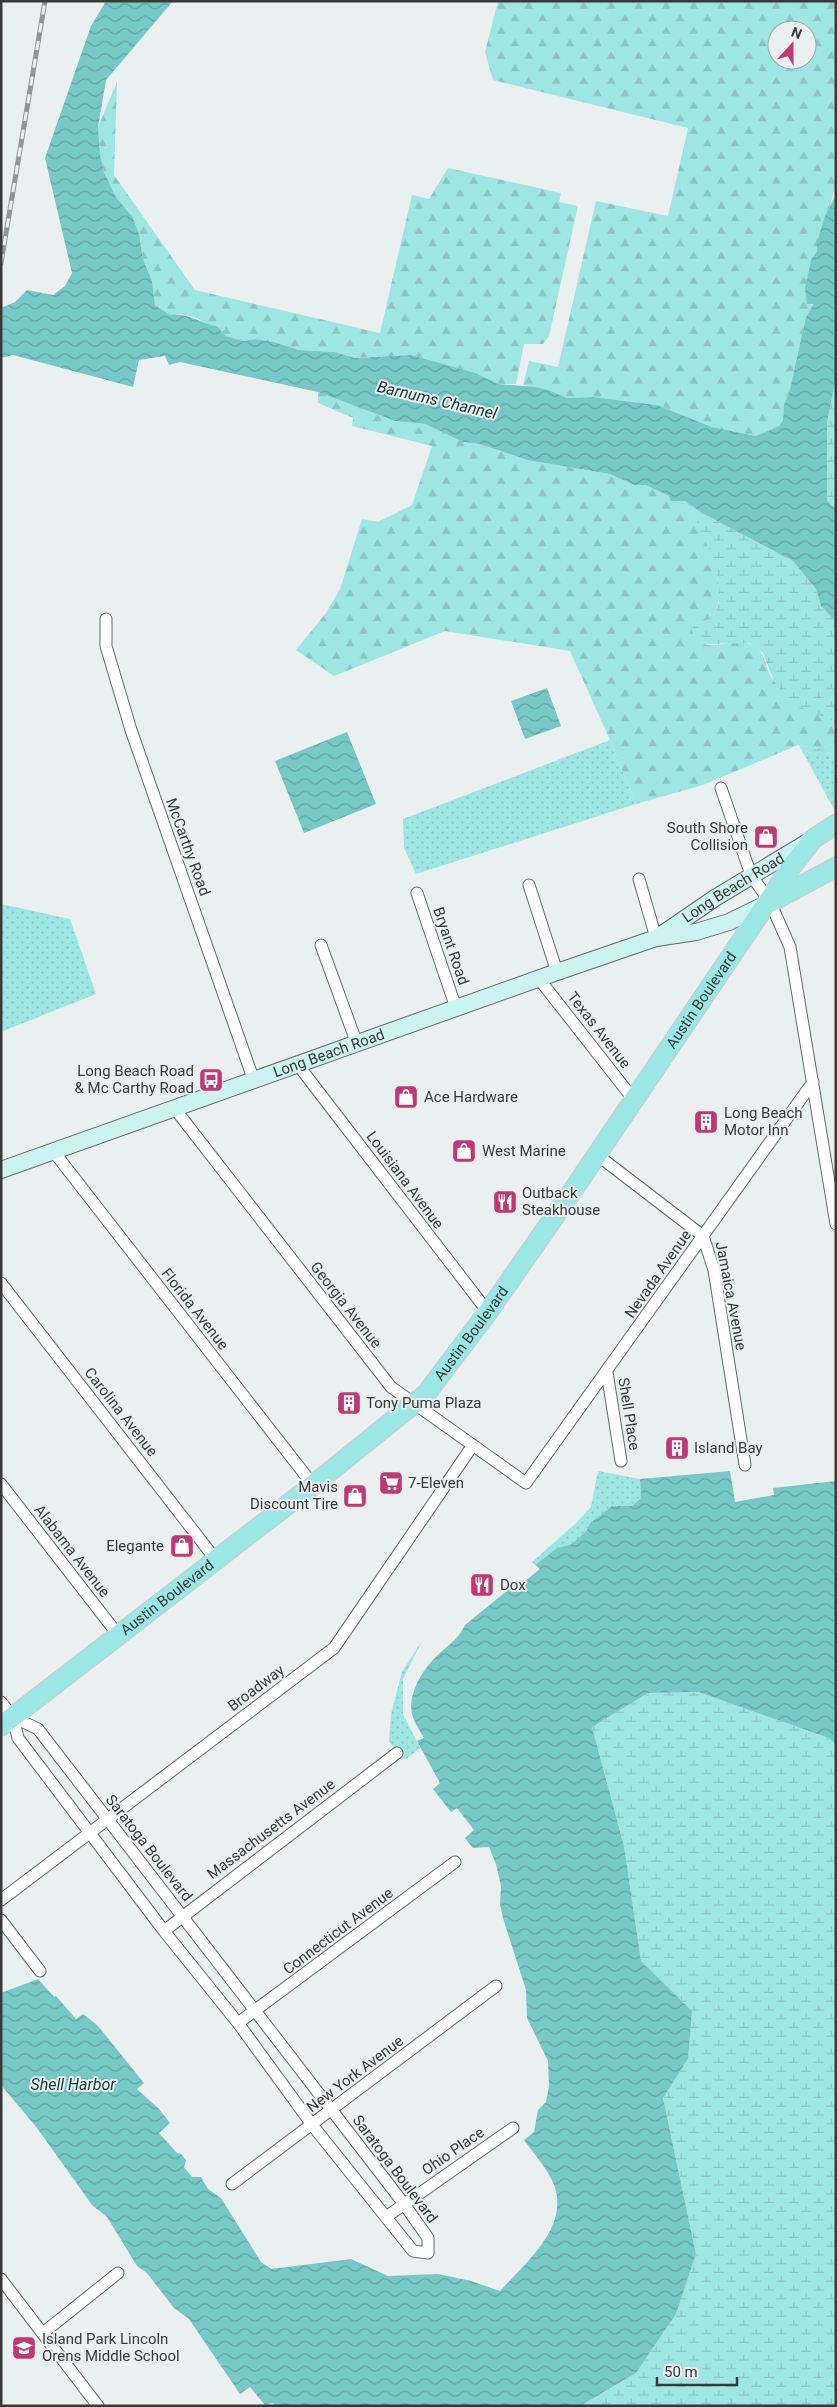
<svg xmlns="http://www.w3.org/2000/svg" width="837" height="2407" viewBox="0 0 837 2407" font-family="Roboto,sans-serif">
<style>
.grass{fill:url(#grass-dots)}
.forest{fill:url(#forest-firs);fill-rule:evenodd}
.wetland{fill:url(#wetland-marsh)}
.water{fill:url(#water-waves)}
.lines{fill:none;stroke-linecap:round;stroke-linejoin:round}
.street-casing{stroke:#656a69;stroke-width:13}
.secondary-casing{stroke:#656a69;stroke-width:18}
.primary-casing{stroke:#cbcccc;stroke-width:21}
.street{stroke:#fff;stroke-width:11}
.secondary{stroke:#cdf3f1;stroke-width:16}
.primary{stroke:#9ae7e3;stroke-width:19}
.rail-casing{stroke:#939696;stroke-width:5}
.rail{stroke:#eaefef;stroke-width:3;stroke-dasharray:9;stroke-linecap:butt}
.labels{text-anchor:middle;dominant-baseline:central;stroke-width:4;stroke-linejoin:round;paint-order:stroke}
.poi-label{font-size:15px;fill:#383a3a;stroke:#eaefef;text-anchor:start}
.street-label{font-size:15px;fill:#383a3a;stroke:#eaefef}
.water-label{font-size:16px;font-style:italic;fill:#113937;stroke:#eaefef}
</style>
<defs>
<pattern id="grass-dots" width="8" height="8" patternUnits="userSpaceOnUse" patternTransform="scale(1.25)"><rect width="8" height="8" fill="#9ee6e2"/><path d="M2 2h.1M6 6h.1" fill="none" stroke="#89c6c3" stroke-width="1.8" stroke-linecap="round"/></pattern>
<pattern id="forest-firs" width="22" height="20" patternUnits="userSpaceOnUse" patternTransform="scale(1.25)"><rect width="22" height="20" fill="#9ee6e2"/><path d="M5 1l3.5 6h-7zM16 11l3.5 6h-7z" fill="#89c6c3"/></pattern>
<pattern id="wetland-marsh" width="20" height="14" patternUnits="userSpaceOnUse" patternTransform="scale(1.25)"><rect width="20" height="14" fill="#9ee6e2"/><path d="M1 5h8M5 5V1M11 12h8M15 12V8" fill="none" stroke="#89c6c3"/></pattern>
<pattern id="water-waves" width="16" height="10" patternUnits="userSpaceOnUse" patternTransform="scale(1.25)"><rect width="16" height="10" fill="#76c9c4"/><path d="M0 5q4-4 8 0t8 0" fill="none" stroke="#62a4a0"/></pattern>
</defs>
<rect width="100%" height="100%" fill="#eaefef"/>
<path class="grass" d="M610,740L636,804L416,874L404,848L403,819Z
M799,745C809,757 821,754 836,753V813Z
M1,904L70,919L96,994L1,1032Z
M598,1471L640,1479L641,1498L632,1506H612L590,1523L587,1530L572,1544L557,1548L535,1565L532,1562L575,1524L591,1507Z
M423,1639L403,1679V1714L420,1748L405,1760L389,1742L391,1714L402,1672Z"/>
<path class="forest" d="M498,1H836V180C833,204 821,226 817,250C816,254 813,256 812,260C807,277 805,288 810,305L814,304L813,306L806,317L789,393L784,404L783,420L779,426L756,436L712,427L657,405L592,397L567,398L551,391L523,385L529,361L558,367L596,201L668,216L688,128L493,80L485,52ZM777,30H807V60H777Z
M117,82L114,175L195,290L380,333L412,195L429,199L448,168L561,193L559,202L578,206L549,336L543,344H524L516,384H498L476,373L411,355L355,358L334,352L299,350L274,342L255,339L244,341L226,336L217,326L208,325L197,318L180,314L170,315L155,305L152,281L143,259L139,234L116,197L104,172L100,155L98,127Z
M318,392L395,421L425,424L463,442L480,444L527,460L610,474L634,485H644L669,496L670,501H685C700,523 734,593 712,617C708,621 700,622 695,624L692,630C702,659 730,636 750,644C770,653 763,670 775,682C788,695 816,710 833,721L836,737L832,744L819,749L798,745L703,785L636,804L610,740L570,651L445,631L334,676L296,650L326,613L340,589L362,519L378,522L412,505L432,446L352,426L353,418L318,403Z"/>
<path class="wetland" d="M836,377V509L827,501V423Z
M685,501L702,513L793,561L816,589L821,606L835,621L833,626L836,630V729L833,721L789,702L774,681L763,653L749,643L702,644L695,639L692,630L695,624C700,622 708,621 712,617C734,593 699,523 685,501Z
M836,737V753C821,754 809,757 799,745L818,749L832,744Z
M698,1692L829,1738L836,1745V2406H580L636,2373L676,2314L696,2254L663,2098L688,2059L692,2011L641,1961L624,1846L592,1727L648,1693Z"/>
<path class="water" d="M106,1H173L106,80L98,127L100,155L104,172L116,197L132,217L139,234L143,259L152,281L155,305L170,315C188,312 200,324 217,326L226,336L244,341L255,339L274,342L299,350L334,352L355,358L411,355L476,373L498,384L536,387L551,391L567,398L593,397L657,405L712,427L756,436L779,426L783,420L784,404L789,393L806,317L814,304H807L805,289L811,260L817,251V242L825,216L836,194V377L827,423V501L836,509V630L833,626L835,621L821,606L816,589L793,561L702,513L685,501H670L669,496L645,485H634L610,474L527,460L480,444L463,442L425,424L395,421L318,392L180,362L169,365L165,356L139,360L133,387L13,355L1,358V308L15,302L27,290L53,295L65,286L72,273L45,158L91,26Z
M547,688L561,726L525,739L511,701Z
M347,732L376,804L304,833L275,761Z
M730,1471L735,1502L774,1495L773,1488L836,1481V1745L829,1738L698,1692L648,1693L592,1727L624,1846L641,1961L692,2011L688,2059L663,2098L696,2254L676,2314L636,2373L580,2406H275L273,2403L265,2405L250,2387L240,2394L189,2319L174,2308L147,2273L137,2266L107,2217L92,2205L37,2128L1,2085V1993L38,1979L54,1997L56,1996L76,2019L83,2014L98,2026L144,2083L137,2089L159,2109L170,2123L159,2133L177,2153L181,2154L186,2160L184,2167L192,2177H201L208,2189L221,2198L261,2262L271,2269L351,2259L388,2276L438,2274L471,2281L500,2291C525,2263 570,2227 554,2185C548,2169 534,2154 524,2140L534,2132L538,2110L546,2102L549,2086L548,2061L527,2018L526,1990L503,1918L500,1904L501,1886L496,1864L489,1847L473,1848L465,1838L474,1830L457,1808L451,1812L433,1789L440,1783L417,1741L424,1738C420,1731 414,1722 412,1714C408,1696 420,1674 432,1661C443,1648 458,1641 465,1625L520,1580L524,1582L540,1569L535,1565L557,1548L572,1544L587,1530L590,1523L612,1506H632L641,1498L640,1479Z"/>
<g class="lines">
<defs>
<path id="street" d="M106,619V646L131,730L254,1081
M721,788L751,875L770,902L790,947L836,1224
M639,879L656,938
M529,885L557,972
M417,893L456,1008
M321,945L357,1044
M539,979L634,1100
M298,1065L488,1312
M175,1109L391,1387L526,1483L813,1082
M54,1152L313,1485
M596,1154L703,1236L714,1270L745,1465
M1,1283L216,1560
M607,1372L621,1461
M1,1484L119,1636
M1,1702L13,1717L18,1738L164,1931L238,2023L313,2126L413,2251L428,2253V2238L404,2204L38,1729L13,1717
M1,1900L334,1648L473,1445
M1,1920L40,1971
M164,1931L397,1753
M238,2023L455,1862
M232,2184L496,1986
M386,2217L513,2128
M1,2279L98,2406
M43,2333L118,2273"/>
<g id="secondary">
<path id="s1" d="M658,937L715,898L811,840"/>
<path id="s2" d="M1,1170L557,972L656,938L696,932L729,922L770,902"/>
</g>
<g id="primary">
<path d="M771,902L836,867"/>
<path id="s3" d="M1,1726L313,1485L426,1394L488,1312L571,1193L792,866L813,839L836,824"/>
</g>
</defs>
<use href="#street" class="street-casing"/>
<use href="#secondary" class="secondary-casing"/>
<use href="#primary" class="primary-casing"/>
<use href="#street" class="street"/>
<use href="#secondary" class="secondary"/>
<use href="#primary" class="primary"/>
<defs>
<path id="rail" d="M1,263L45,1"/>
</defs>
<use href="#rail" class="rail-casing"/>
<use href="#rail" class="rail"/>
</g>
<defs>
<symbol id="shop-square" viewBox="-11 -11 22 22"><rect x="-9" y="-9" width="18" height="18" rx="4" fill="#c03772" stroke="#eaefef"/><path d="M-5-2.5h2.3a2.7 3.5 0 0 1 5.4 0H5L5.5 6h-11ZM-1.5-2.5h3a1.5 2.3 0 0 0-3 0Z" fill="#fff"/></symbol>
<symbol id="bus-square" viewBox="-11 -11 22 22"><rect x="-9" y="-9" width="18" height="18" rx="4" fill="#c03772" stroke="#eaefef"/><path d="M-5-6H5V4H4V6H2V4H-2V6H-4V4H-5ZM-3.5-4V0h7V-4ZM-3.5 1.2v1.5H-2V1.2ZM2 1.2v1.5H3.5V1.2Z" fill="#fff"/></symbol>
<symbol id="building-square" viewBox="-11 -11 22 22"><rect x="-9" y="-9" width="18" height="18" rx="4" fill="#c03772" stroke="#eaefef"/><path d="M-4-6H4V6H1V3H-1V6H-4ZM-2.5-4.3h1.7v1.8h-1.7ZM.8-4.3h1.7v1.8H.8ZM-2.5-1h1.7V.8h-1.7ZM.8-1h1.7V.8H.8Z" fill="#fff"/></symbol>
<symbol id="restaurant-square" viewBox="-11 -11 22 22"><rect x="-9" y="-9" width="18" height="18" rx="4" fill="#c03772" stroke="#eaefef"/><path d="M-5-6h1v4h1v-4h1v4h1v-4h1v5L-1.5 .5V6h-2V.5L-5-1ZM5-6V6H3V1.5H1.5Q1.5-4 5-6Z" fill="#fff"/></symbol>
<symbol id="supermarket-square" viewBox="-11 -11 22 22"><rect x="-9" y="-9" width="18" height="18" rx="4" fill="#c03772" stroke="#eaefef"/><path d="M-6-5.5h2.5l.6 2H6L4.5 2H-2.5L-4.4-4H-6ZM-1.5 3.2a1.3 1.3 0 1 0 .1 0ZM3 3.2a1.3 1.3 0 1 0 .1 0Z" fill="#fff"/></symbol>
<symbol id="school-square" viewBox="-11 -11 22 22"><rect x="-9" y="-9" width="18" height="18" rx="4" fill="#c03772" stroke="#eaefef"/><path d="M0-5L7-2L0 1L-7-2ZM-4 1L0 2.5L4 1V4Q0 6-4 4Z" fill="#fff"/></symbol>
</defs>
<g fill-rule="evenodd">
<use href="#shop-square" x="752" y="823" width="28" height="28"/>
<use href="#bus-square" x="197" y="1066" width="28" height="28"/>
<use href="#shop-square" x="392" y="1083" width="28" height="28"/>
<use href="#building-square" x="692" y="1108" width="28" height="28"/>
<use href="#shop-square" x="450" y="1137" width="28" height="28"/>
<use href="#restaurant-square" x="491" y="1188" width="28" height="28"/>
<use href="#building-square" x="335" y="1389" width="28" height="28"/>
<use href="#building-square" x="663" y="1434" width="28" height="28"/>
<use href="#supermarket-square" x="377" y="1469" width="28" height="28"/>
<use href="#shop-square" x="341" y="1482" width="28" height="28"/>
<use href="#shop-square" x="168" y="1532" width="28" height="28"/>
<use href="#restaurant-square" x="468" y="1571" width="28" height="28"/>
<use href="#school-square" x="10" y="2334" width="28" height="28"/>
</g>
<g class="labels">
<g class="poi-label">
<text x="748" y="828" text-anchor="end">South Shore<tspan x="748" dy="17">Collision</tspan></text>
<text x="194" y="1071" text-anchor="end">Long Beach Road<tspan x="194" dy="17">&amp; Mc Carthy Road</tspan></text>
<text x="424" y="1097">Ace Hardware</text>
<text x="724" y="1113">Long Beach<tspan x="724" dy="17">Motor Inn</tspan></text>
<text x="482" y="1151">West Marine</text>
<text x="522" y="1193">Outback<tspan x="522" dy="17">Steakhouse</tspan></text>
<text x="366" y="1403">Tony Puma Plaza</text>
<text x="694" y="1448">Island Bay</text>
<text x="408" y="1483">7-Eleven</text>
<text x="338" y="1487" text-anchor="end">Mavis<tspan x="338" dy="17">Discount Tire</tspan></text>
<text x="164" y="1546" text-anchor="end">Elegante</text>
<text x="500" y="1585">Dox</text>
<text x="42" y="2339">Island Park Lincoln<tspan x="42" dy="17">Orens Middle School</tspan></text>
</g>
<g class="street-label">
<text transform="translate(188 847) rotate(70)">McCarthy Road</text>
<text stroke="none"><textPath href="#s1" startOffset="90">Long Beach Road</textPath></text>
<text transform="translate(451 946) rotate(71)">Bryant Road</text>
<text stroke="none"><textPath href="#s3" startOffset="1020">Austin Boulevard</textPath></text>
<text transform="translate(599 1030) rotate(52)">Texas Avenue</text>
<text stroke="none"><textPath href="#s2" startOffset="348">Long Beach Road</textPath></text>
<text transform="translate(405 1180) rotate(53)">Louisiana Avenue</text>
<text transform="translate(658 1274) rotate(-55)">Nevada Avenue</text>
<text transform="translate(731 1296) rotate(79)">Jamaica Avenue</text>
<text transform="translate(346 1305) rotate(52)">Georgia Avenue</text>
<text transform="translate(195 1309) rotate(52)">Florida Avenue</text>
<text stroke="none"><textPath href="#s3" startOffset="615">Austin Boulevard</textPath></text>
<text transform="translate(121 1412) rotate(52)">Carolina Avenue</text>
<text transform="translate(629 1414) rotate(81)">Shell Place</text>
<text transform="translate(72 1551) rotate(52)">Alabama Avenue</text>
<text stroke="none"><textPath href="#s3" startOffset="210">Austin Boulevard</textPath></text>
<text transform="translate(256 1688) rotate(-37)">Broadway</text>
<text transform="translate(271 1829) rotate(-37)">Massachusetts Avenue</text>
<text transform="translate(149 1848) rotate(52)">Saratoga Boulevard</text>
<text transform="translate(338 1931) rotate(-37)">Connecticut Avenue</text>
<text transform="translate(355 2074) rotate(-37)">New York Avenue</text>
<text transform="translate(453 2151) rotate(-35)">Ohio Place</text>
<text transform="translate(395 2169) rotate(53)">Saratoga Boulevard</text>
</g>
<g class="water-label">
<text transform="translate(437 400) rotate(13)">Barnums Channel</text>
<text x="73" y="2084">Shell Harbor</text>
</g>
</g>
<rect width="837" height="2407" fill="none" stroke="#383a3a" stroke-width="5"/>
<g transform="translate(792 45) rotate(21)"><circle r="24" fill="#eaefef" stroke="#a3a7a7"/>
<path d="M0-4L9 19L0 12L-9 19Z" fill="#c03772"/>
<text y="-8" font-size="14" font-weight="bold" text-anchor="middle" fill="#383a3a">N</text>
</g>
<path d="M657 2377v8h80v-8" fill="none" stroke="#383a3a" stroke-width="2.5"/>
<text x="664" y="2377" font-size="15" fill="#383a3a" stroke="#eaefef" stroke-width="4" paint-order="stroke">50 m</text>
</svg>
